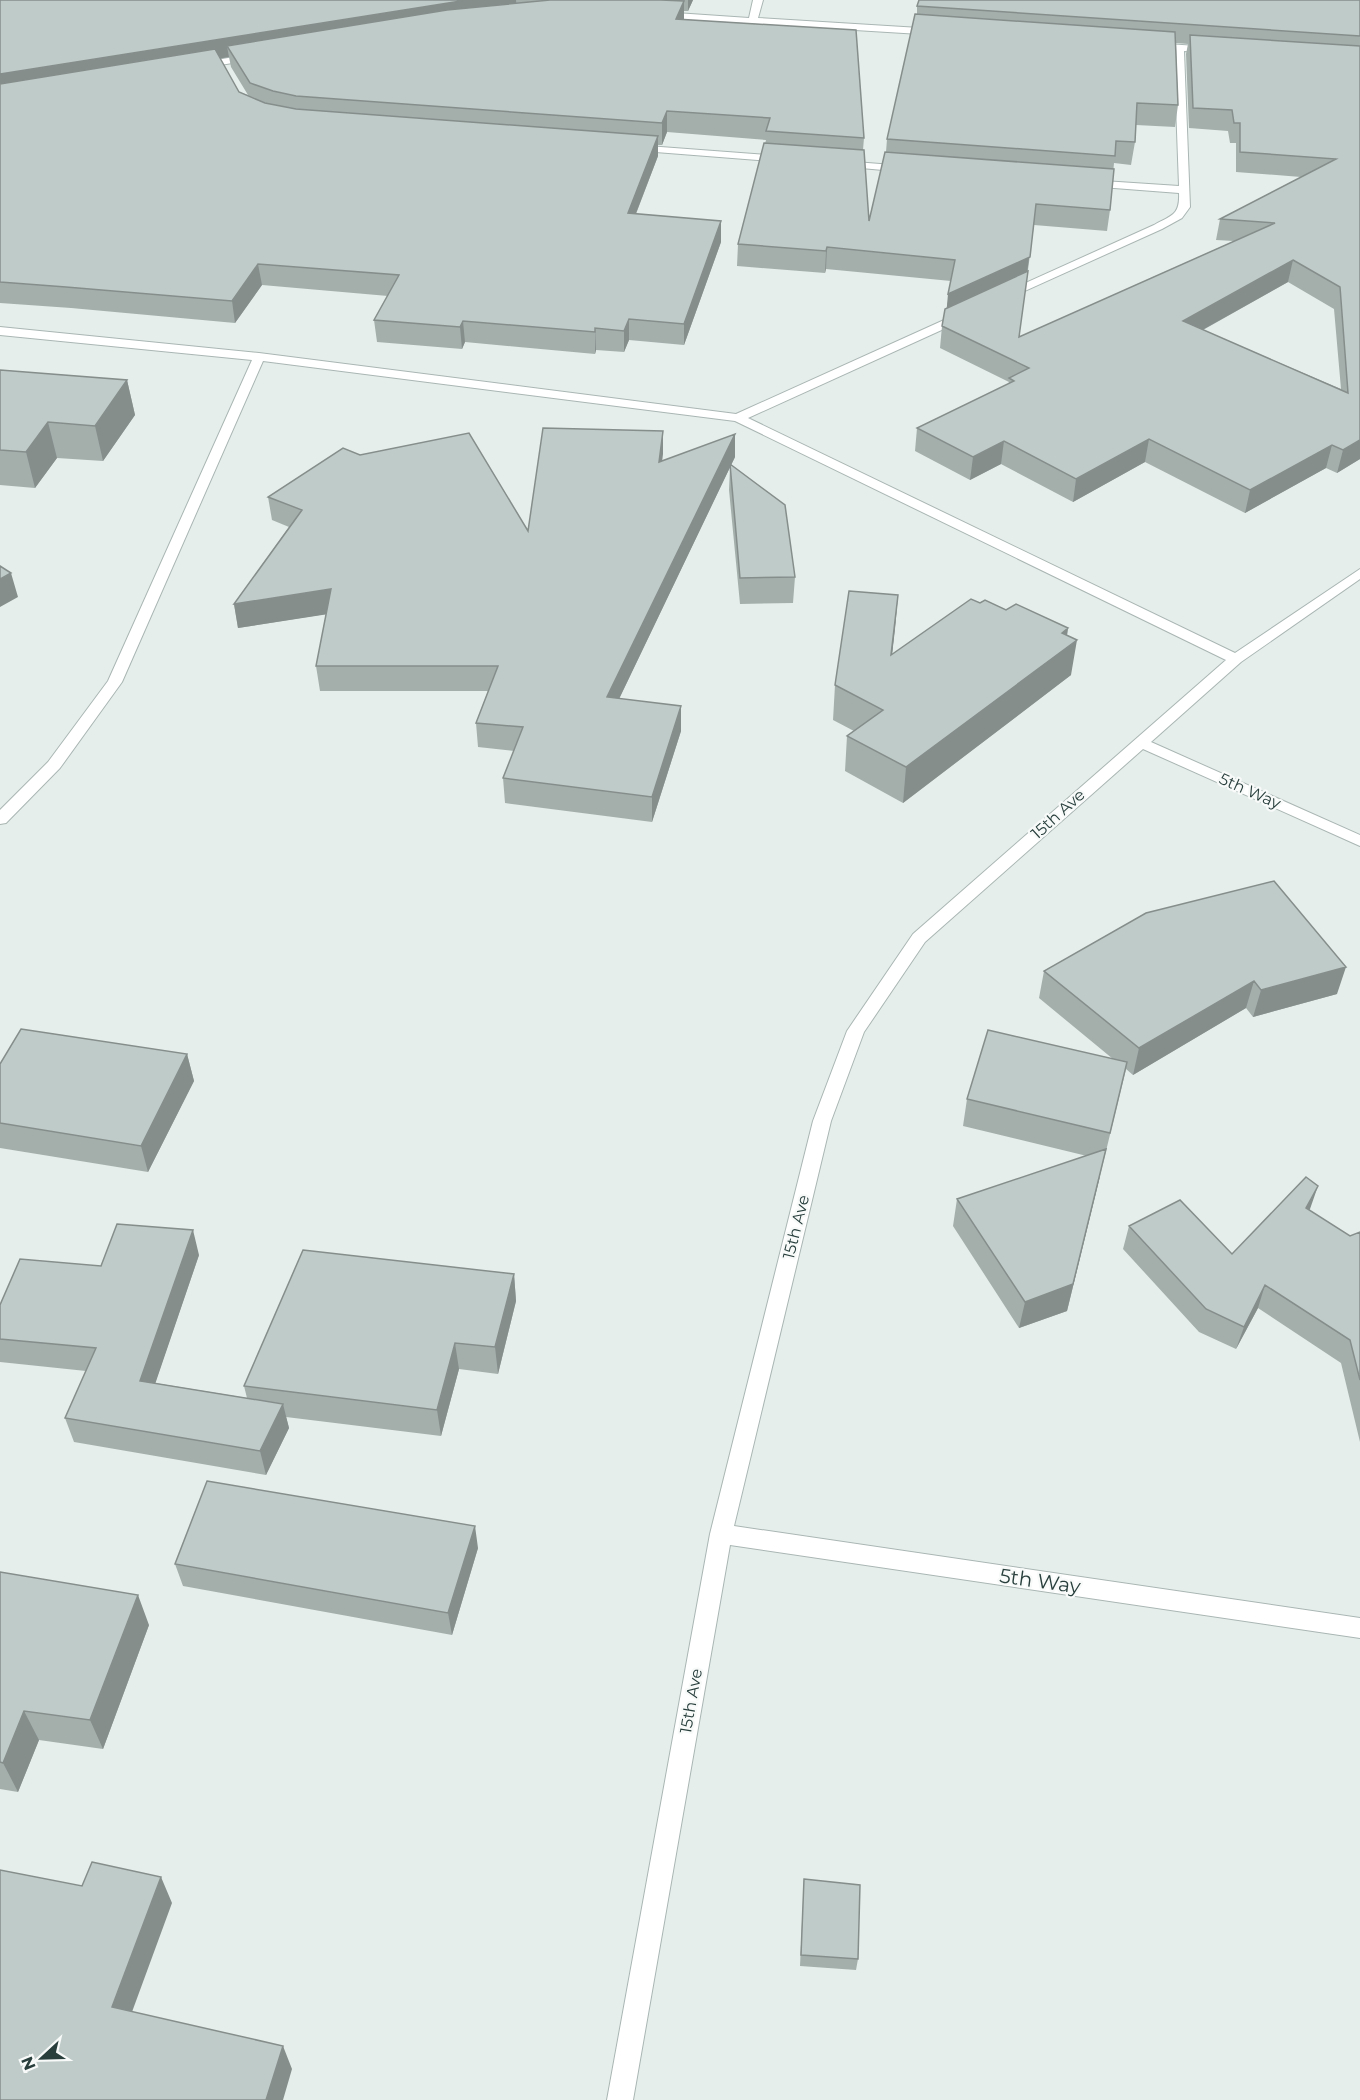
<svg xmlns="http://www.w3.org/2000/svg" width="1360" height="2100" viewBox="0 0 1360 2100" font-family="Montserrat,sans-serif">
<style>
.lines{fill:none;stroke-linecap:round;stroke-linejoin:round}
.minor-casing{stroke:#a9b6b3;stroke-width:2}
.minor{fill:#fff;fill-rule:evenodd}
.wall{fill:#a4afac;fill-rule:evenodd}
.shaded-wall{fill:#868e8c}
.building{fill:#bfcbc8;stroke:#868e8c;stroke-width:1.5;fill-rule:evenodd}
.labels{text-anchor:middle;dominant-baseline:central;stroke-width:4.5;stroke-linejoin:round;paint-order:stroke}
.street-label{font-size:16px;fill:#273e3b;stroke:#f7faf9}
.near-street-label{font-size:20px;fill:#273e3b;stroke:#f7faf9}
</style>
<rect width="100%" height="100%" fill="#e6eeeb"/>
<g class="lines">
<defs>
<path id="minor" d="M753,0H763L758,18L936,29L941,32L936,35L661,18L656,15L661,12L749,18Z
M1152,43L1212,47L1217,50L1212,53L1184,51L1190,207L1182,218L1162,229L1007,299H999V295L1154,225C1172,215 1180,215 1179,193L1088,186L1083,183L1088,180L1179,186L1174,50L1149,48L1147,46Z
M253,54L258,57L256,59L197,69L192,66L197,63Z
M634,145L782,156L787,159L782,162L630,150L629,148Z
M843,161L905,166L910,169L905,172L839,166L838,164Z
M964,311L970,315L968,318L748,418L1235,653L1360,569V579L1241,662L1151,742L1360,835V846L1143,749L925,942L864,1032L831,1121L734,1526L1360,1618V1638L730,1545L633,2100H607L710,1534L813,1121L847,1031L913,934L1226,660L735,421L263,361L122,682L60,768L6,823L0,824V810L48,762L108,681L252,360L0,335V327L259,353L736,414Z"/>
</defs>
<use href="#minor" class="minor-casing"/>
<use href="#minor" class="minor"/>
</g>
<path class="wall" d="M0,0H693L688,11H684V19L864,138L863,150L869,221L886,152L887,139L917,14V6L1360,0V459L1337,473L1326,468L1245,513L1145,462L1073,502L1001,464L970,480L915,451L917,428L1008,384L1009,382L940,348L942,326L947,308L951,281L826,269L825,273L737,266L738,244L766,140L667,132L662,145H658V156L636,214L721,242L684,345L629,340L624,352L596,350L595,354L465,342L462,349L377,342L374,320L388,296L262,285L235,323L71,308L0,303ZM1176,43L1188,44L1186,54L1189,128L1228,131L1230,143H1236V172L1301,177L1220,219L1216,240L1234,241L1019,337L1034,225L1107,231L1110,210L1114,163L1131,165L1135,142L1136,125L1175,127L1178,105ZM229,57L231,67L248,95L239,92L220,59ZM1288,282L1334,309L1341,389L1203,330Z
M0,370L127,380L135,415L103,461L57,458L35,488L0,485Z
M663,431L662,461L735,457L731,465L795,577L793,603L740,604L729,490L730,467L619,699L681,706V731L652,822L505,803L503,778L514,751L478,747L476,723L488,691H320L316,666L326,614L238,628L234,604L289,527L272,520L268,497L528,531Z
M898,595L892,655L980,603L1068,628L1067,635L1071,675L903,803L845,771L847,736L854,731L833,720L835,685Z
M1146,913L1337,994L1253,1017L1246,1008L1133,1075L1126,1069L1067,1311L1019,1328L953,1226L957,1199L1087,1156L963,1126L967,1099L1113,1059L1039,998L1044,971Z
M187,1054L194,1081L148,1172L0,1148V1064Z
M1309,1210L1350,1236L1360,1232V1442L1341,1363L1258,1308L1236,1349L1199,1332L1123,1249L1129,1226L1232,1254Z
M199,1255L155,1383L247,1398L244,1386L514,1274L516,1301L498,1374L459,1369L441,1436L286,1417L289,1428L266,1475L74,1442L65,1418L86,1371L0,1362V1305L101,1266Z
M478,1548L452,1635L183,1586L175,1564Z
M0,1572L149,1625L103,1749L39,1740L18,1792L0,1789Z
M804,1879L858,1959L856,1970L800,1966Z"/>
<path class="shaded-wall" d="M467,0H516L517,11L227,46L229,57L0,94V74Z
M688,0H693L688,11Z
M684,1V21L676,19Z
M667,111V132L662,145V123Z
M658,136V156L628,234V213Z
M1036,204L1016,359L946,316L948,294Z
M721,221V242L684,345V324Z
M827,247L826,269L825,273L826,251Z
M1293,260L1288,282L1179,343L1183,321Z
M258,264L262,285L235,323L232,301Z
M629,319V340L624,352V331Z
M463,321L465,342L462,349L460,327Z
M595,328L596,350L595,354Z
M127,380L135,415L103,461L95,426Z
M48,422L57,458L35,488L26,452Z
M663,431V454L659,485V462Z
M735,434V457L608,722L607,697Z
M1149,439L1145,462L1073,502L1076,479Z
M1360,440V459L1337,473L1343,450Z
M1004,441L1001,464L970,480L973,457Z
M1332,445L1326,468L1245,513L1250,490Z
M11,573L18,597L0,607V579Z
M331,589L335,613L238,628L234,604Z
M898,595L895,629L888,690L891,655Z
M1068,628L1065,649L1077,640L1071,675L903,803L906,767Z
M681,706V731L652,822V797Z
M1346,967L1337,994L1253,1017L1261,990Z
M1254,981L1246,1008L1133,1075L1139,1048Z
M187,1054L194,1081L148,1172L141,1146Z
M1100,1176L1067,1311L1019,1328L1025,1302Z
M1318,1186L1310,1209L1298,1231L1306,1208Z
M193,1230L199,1255L148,1405L140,1381Z
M514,1274L516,1301L498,1374L495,1347Z
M1265,1285L1258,1308L1236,1349L1244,1327Z
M455,1343L459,1369L441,1436L437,1410Z
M283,1404L289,1428L266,1475L260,1451Z
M475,1526L478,1548L452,1635L448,1613Z
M138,1595L149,1625L103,1749L90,1720Z
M24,1711L39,1740L18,1792L3,1763Z
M161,1877L172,1903L125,2031L112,2007Z
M283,2046L292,2069L283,2100H266Z"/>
<path class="building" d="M0,0H467L0,74Z
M550,0H661L684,1L676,19L856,30L864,138L766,131L770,118L667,111L662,123L296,96L273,91L250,83L227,46L447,10Z
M919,0H1360V36L917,6Z
M915,14L1175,32L1178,105L1137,103L1135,142L1116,141L1115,156L887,139Z
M1190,35L1360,46V440L1343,450L1332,445L1250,490L1149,439L1076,479L1004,441L973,457L917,428L1014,381L1009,378L1029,368L942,326L945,309L1028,271L1019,337L1275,223L1220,219L1336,159L1240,152V123H1234L1232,110L1193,108ZM1293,260L1340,287L1348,393L1183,321Z
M215,49L239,92L265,103L296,109L658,136L628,213L721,221L684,324L629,319L624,331L595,328V332L463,321L460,327L374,320L399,275L258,264L232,301L66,287L0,282V84Z
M764,143L864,150L869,221L885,152L1114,169L1110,210L1036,204L1030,257L948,294L955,260L827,247L826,251L738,244Z
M0,370L127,380L95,426L48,422L26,452L0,450Z
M543,428L663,431L659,462L735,434L607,697L681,706L652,797L503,778L523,727L476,723L498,666H316L331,589L234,604L302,510L268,497L343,448L360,455L469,433L528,531Z
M730,464L785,505L795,577L740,578Z
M0,566L11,573L0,579Z
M849,591L898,595L891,655L971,599L980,603L985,600L1006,610L1016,604L1068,628L1062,633L1077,640L906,767L847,736L883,710L835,685Z
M1274,881L1346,967L1261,990L1254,981L1139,1048L1044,971L1146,913Z
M21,1029L187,1054L141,1146L0,1123V1064Z
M988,1030L1127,1062L1110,1133L967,1099Z
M1106,1149L1073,1284L1025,1302L957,1199Z
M1306,1177L1318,1186L1306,1208L1350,1236L1360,1232V1380L1350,1340L1265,1285L1244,1327L1206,1309L1129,1226L1180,1200L1232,1254Z
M117,1224L193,1230L140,1381L283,1404L260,1451L65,1418L96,1348L0,1339V1305L20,1259L101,1266Z
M303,1250L514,1274L495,1347L455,1343L437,1410L244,1386Z
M207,1481L475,1526L448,1613L175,1564Z
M0,1572L138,1595L90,1720L24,1711L3,1763L0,1762Z
M92,1862L161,1877L112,2007L283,2046L266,2100H0V1870L82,1886Z
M804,1879L860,1885L858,1959L801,1955Z"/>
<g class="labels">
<g class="street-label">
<text transform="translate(1250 791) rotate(24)">5th Way</text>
<text transform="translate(1058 814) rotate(-42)">15th Ave</text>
<text transform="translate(796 1227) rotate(-76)">15th Ave</text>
<text transform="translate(691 1701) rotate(-80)">15th Ave</text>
</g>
<g class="near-street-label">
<text transform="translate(1040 1581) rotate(8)">5th Way</text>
</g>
</g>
<g transform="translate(42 2058) rotate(248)" stroke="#f7faf9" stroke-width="4.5" paint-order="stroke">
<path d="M0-4.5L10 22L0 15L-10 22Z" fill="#273e3b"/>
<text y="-9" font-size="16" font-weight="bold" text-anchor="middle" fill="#273e3b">N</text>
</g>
</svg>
